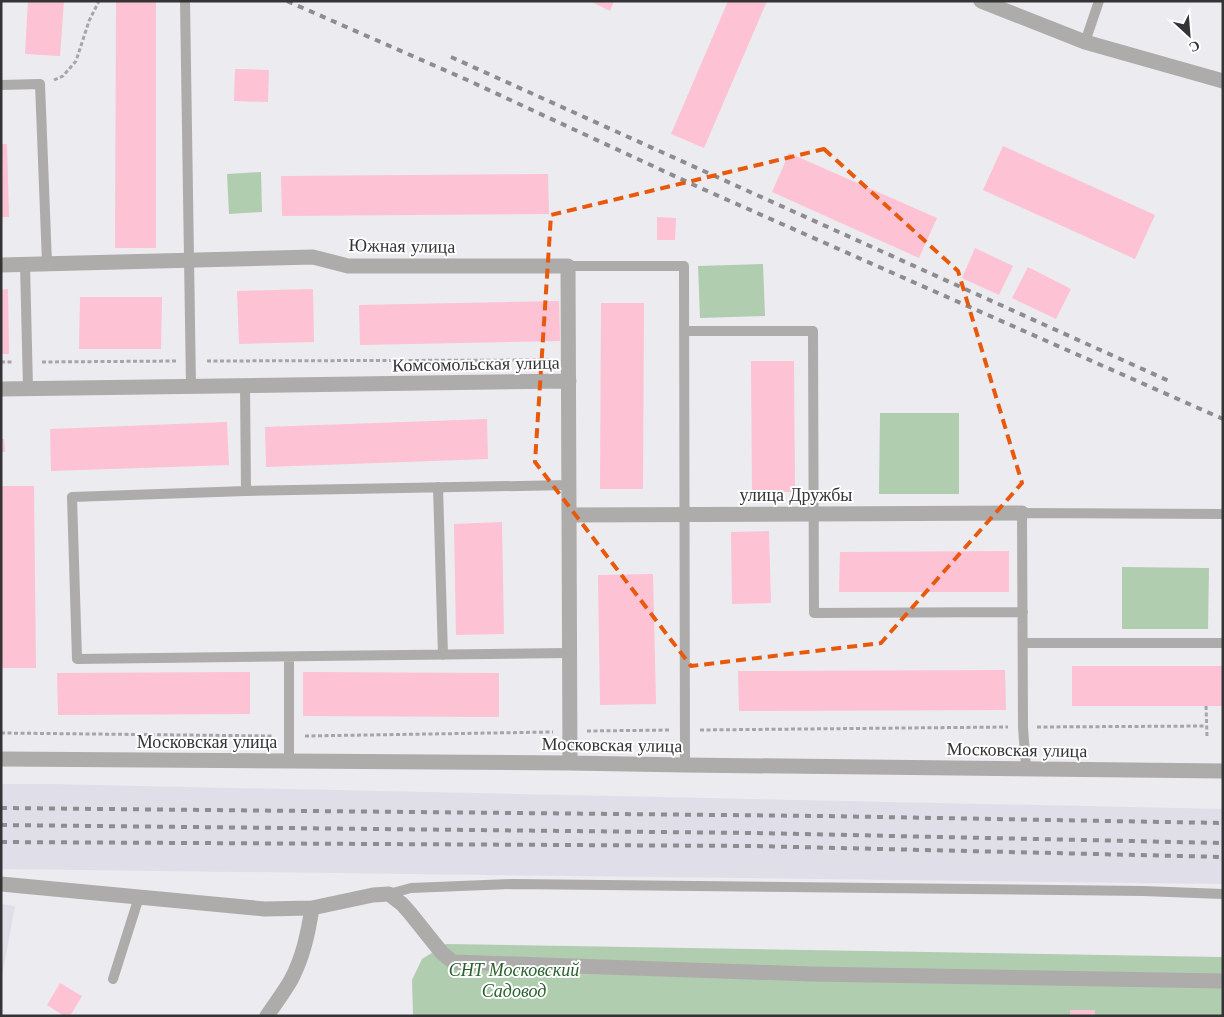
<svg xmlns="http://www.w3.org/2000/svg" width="1224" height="1017" viewBox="0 0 1224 1017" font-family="'Libre Baskerville',serif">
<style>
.built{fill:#e0dee9}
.green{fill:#b0cdb0}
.building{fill:#fdc2d3}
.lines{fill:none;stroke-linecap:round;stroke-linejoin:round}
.path{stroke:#a6a5a9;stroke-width:3;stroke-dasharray:4 2.5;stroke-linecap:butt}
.lane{stroke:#adacaa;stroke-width:10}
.street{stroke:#adacaa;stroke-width:15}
.rail{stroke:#8d8c90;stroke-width:4;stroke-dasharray:6 6;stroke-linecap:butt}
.marked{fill:none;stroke:#e8590c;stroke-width:4;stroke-dasharray:10 6;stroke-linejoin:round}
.labels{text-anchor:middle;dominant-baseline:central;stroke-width:4;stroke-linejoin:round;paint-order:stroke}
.street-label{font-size:18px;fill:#343436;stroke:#fff}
.park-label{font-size:18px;font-style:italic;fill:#2a612e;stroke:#fff}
</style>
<rect width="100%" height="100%" fill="#ecebf0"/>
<path class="built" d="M1,784H50L1223,809V884L1,869Z
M1,904L15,906L1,982Z"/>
<path class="green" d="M261,172L262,212L229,214L227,174Z
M763,264L765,316L700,318L698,266Z
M880,413H959V494H879Z
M1122,567L1209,568L1208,629H1122Z
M446,944L1223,957V1016H413L412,980L422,959Z"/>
<path class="building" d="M28,1H64L60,56L25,54Z
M116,1H156V248H115Z
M590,1H614L610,11Z
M728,1H767L704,148L671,134Z
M235,69L269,70L268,102L234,101Z
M1,144H7L9,217H1Z
M1003,146L1155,215L1135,259L983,190Z
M789,153L937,218L919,258L772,192Z
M548,174L549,214L282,216L281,176Z
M657,217L676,218L675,240H657Z
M975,248L1013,266L999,295L962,278Z
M1028,267L1071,289L1056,319L1012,298Z
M8,289L9,354H1V290Z
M313,289L314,342L239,344L237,291Z
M80,297H162L161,349H79Z
M559,301L560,341L360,345L359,305Z
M601,303H644L643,489H600Z
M751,361H794L795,492H752Z
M487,419L488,459L266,467L265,427Z
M227,422L229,465L51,471L50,429Z
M1,439H4L5,452H1Z
M1,486H34L36,668H1Z
M502,522L504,634L456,635L454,524Z
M769,531L771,603L732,604L731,532Z
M1009,551V592H839L840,552Z
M653,574L656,704L600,705L598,575Z
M1072,666H1223V706H1072Z
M1005,670L1006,710L739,711L738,671Z
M250,672V714L58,715L57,673Z
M303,672L499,673V717L303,716Z
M60,983L82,996L70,1016H64L47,1005Z
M1070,1010H1095V1016H1070Z"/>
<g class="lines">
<path class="path" d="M54,80L63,76L76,61L89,21L99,1
M207,361L551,360
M1,362H13
M42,362L176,361
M1206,706L1207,736
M1037,727L1206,726
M700,730L1008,727
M587,731L671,730
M1,733L273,736
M305,736L553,732"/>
<path class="lane" d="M185,1L191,386
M1085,42L1099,1
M1,85L40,84L47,263
M25,264L28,388
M568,266H684L685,765
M684,331H813L814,613L1023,612
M245,385L246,491
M569,485L246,491L72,497L77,659L569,653
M438,487L443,655
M1023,643H1223
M289,657V761
M1026,768L1023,727L1022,513L1223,514
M389,894L411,888L513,884L1143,891L1223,894
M113,979L139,897"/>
<path class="street" d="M981,1L1085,42L1223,81
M1,265L313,257L348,266H568L570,763
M1,389L569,381
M569,515L1022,513
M1,759L570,763L685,765L1223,771
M1,884L265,909L312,908L373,895L389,894L402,904L410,913L442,953L453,962L811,974L1223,981
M267,1016C275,1004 284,992 291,980C303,957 308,934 312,908"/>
<path class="rail" d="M287,1L465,79L696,186L1223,419
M451,57L1169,381
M1,808L823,816L1223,823
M1,825L754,833L1223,843
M1,842L753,846L1223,857"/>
</g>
<path class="marked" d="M824,149L958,271L1022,483L881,643L691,666L535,462L551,215Z"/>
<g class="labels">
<g class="street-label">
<text transform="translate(402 246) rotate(1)">Южная улица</text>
<text transform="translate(476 364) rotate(-1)">Комсомольская улица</text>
<text x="796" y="495">улица Дружбы</text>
<text x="207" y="742">Московская улица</text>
<text transform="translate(612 745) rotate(1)">Московская улица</text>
<text transform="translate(1017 750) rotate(1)">Московская улица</text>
</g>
<g class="park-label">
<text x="514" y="970">СНТ Московский<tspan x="514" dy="21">Садовод</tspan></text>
</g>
</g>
<rect width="1224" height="1017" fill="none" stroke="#343436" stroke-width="5"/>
<g transform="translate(1189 35) rotate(154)" stroke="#ffffff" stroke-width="4" paint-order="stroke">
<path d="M0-4L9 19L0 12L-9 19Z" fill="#343436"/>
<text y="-8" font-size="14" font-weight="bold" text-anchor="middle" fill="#343436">С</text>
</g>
</svg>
